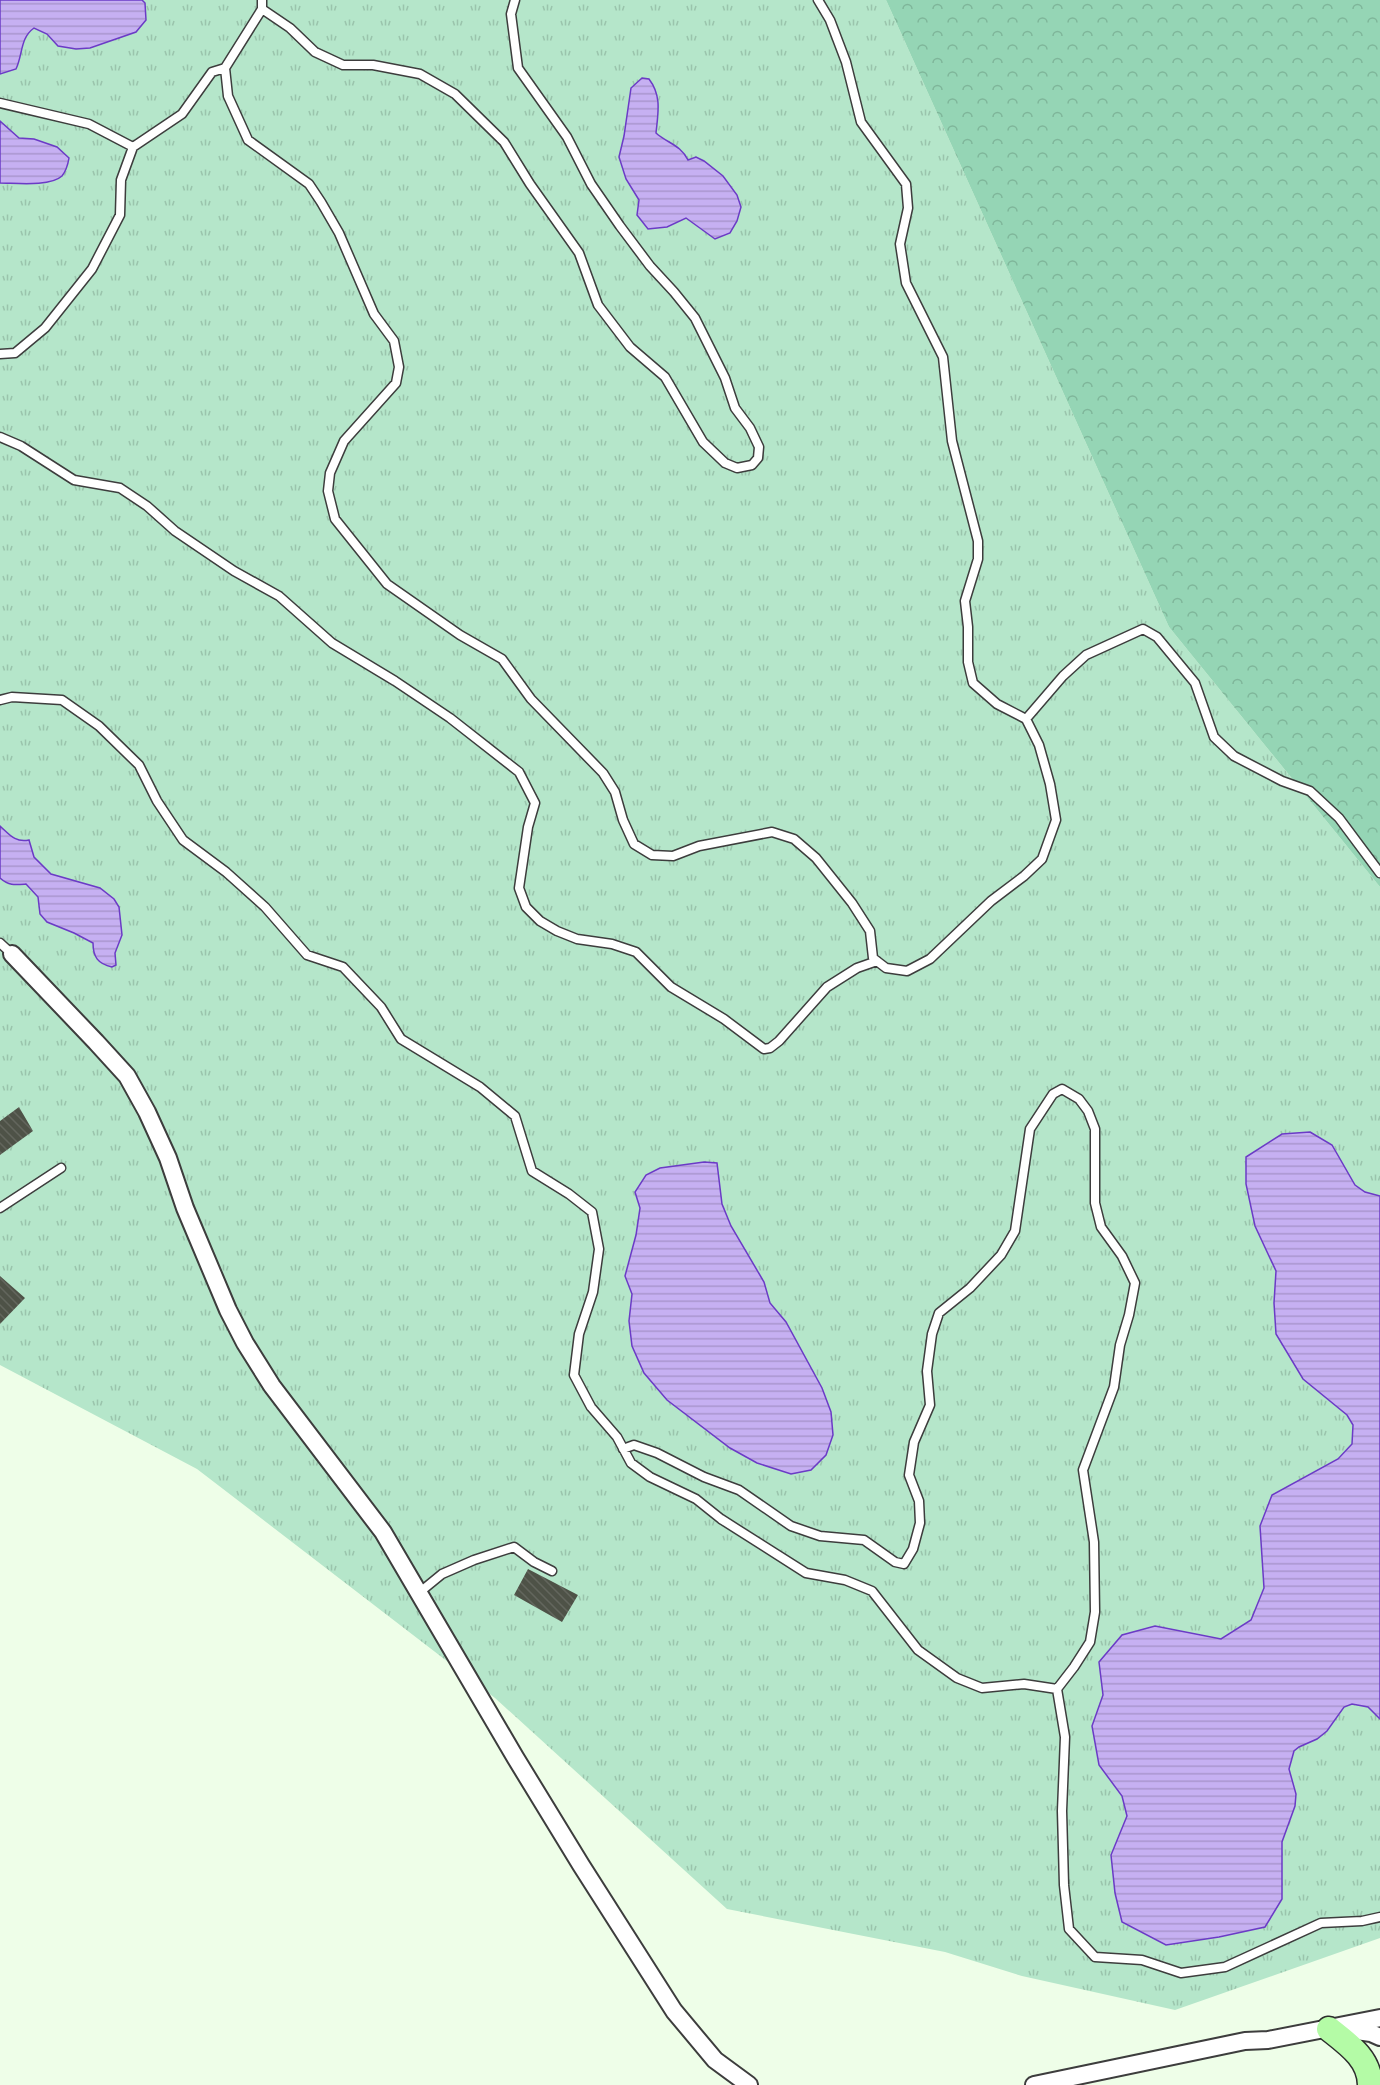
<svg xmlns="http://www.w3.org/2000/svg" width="1380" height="2085" viewBox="0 0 1380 2085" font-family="Lora,serif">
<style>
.grass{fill:url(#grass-tufts)}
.forest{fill:url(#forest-crowns)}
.water{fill:url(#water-rules);stroke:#6b3bc6;stroke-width:1.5}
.building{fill:url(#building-back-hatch)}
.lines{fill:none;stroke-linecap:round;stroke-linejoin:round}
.service-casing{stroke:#3d3d3d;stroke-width:11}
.minor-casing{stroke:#3d3d3d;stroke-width:20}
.secondary-casing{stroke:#2c2c2c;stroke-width:27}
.service{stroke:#fff;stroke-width:8}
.minor{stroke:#fff;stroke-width:16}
.secondary{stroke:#b4fba6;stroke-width:24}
</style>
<defs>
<pattern id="grass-tufts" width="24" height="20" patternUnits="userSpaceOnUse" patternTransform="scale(1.5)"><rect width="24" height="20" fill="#b5e6ca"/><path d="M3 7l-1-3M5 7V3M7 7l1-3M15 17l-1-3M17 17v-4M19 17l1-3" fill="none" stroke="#9ac4ac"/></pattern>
<pattern id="forest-crowns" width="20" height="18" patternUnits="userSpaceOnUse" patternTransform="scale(1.5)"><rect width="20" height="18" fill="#95d5b5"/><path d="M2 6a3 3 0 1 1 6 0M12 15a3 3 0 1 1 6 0" fill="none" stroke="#7fb69a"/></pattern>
<pattern id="water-rules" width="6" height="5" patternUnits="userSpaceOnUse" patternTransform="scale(1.5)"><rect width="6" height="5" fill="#c6b0f2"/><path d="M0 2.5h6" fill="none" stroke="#a996ce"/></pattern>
<pattern id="building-back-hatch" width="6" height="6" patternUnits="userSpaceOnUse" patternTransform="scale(1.5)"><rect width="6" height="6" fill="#4e5247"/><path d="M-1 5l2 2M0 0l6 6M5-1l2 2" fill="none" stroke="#63665d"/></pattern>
</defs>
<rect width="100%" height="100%" fill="#eefee8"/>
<path class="grass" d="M0,0H886L1169,627L1380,887V1938L1175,2010L1022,1976L945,1952L727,1909L495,1698L197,1469L0,1365Z"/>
<path class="forest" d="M886,0H1380V887L1169,627Z"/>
<path class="water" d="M0,0H142L145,3L146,20L136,32L90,48L76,49L58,46L47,34L34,28C20,38 23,54 16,69L0,74Z
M642,78L649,79C662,96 658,113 656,133C667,143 681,145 688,160L696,157L704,161L723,176L737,195L741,207L737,221L730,233L715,239L686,218L667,227L648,229L637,215L639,200L626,179L619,157L624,136L631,88Z
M0,121L19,138L34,139L57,147L69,158C68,164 66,171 62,176C50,187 15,183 0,183Z
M0,826C9,834 15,843 29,840L34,857L51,874L100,888L114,899L119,907L122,935L115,953L116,965L112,967C98,964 93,957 93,943L74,933L47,922L40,914L38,897L26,884C15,885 9,886 0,878Z
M1310,1132L1332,1145L1355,1185L1365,1192L1380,1196V1719L1368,1707L1352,1704L1344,1707L1327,1731L1317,1739L1299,1747L1294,1751L1289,1769L1296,1794L1295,1806L1282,1842V1899L1265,1927L1219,1937L1166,1945L1122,1922L1115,1893L1111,1855L1127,1816L1122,1796L1099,1765L1092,1726L1103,1695L1099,1662L1122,1635L1155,1626L1221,1639L1251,1620L1264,1588L1260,1526L1272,1495L1338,1459L1352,1444L1353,1425L1347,1415L1303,1379L1276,1334L1274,1303L1276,1271L1255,1226L1246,1184V1157L1282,1134Z
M704,1162L717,1163L722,1204L731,1226L764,1282L770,1303L786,1322L822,1388L831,1412L833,1435L826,1455L811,1470L791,1474L757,1463L730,1448L667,1400L644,1373L632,1346L629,1321L632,1294L625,1276L636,1235L640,1208L635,1192L646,1175L660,1168Z"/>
<path class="building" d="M19,1107L33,1131L0,1155V1121Z
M0,1276L25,1298L0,1324Z
M528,1569L578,1595L562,1622L514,1595Z"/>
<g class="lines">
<defs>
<path id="service" d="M262,0V9L225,68L228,96L248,140L309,184L321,202L339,233L374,314L394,341L399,367L396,383L344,441L330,473L328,491L335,519L387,584L460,635L502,659L531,699L603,773L615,792L623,820L634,844L652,855L673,856L699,846L772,832L794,839L816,858L852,903L870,931L873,958L886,968L907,971L930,959L991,901L1024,876L1042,859L1056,820L1050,784L1039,745L1026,719L1063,676L1086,655L1143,629L1157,637L1195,683L1214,737L1234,756L1282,781L1310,791L1339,818L1380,873
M818,0L830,20L846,62L861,122L906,184L908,208L900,244L906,283L943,357L952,441L978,541V559L965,601L968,627V662L973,683L997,704L1026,719
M262,9L290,28L315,52L343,65H373L420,74L455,94L504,142L530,184L579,253L598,305L630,347L665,377L703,442L725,463L737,468L752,465L758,458L759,447L750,428L735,408L725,378L695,318L674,292L650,266L620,226L591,184L567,137L518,68L511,14L515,0
M0,103L89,124L133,147L182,114L212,72L225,68
M0,354L15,353L45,328L92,269L120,215L121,180L133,147
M0,437L21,446L74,480L120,488L147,506L175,531L234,571L279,596L332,643L395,681L450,718L519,772L535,803L528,827L519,888L526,907L540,921L557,931L577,939L612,944L636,952L671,987L724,1019L764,1049L770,1048L779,1041L827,987L857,968L877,961
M0,700L12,697L62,700L99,726L139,765L157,801L183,840L226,872L265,907L307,955L343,967L381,1007L401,1039L480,1087L515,1116L532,1171L569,1194L592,1212L599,1249L593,1292L579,1334L574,1375L591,1407L617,1437L631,1463L650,1477L696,1499L721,1519L806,1573L845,1580L872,1591L918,1650L957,1678L982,1688L1024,1684L1057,1689L1065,1737L1062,1811L1064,1885L1069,1929L1095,1957L1142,1960L1181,1973L1225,1967L1321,1923L1362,1921L1380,1917
M0,943L12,954
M0,1208L61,1168
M623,1449L634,1445L657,1453L704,1477L739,1490L791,1526L820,1536L864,1540L895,1562L904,1564L913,1549L920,1523L919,1501L909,1475L914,1442L930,1405L927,1371L932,1334L939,1313L970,1288L1001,1255L1015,1231L1030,1129L1053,1094L1062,1089L1079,1099L1088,1111L1095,1129V1203L1101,1227L1122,1256L1135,1283L1129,1315L1120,1345L1114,1387L1083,1470L1094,1542L1095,1612L1090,1642L1074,1667L1057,1689
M420,1592L442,1574L474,1560L514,1547L534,1562L552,1571"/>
<path id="minor" d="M12,954L96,1042L127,1076L147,1112L168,1158L185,1208L228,1310L245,1343L272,1386L383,1532L515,1757L581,1865L674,2011L715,2060L749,2085
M1342,2029L1371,2033L1380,2037
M1034,2085L1245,2041L1268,2040L1380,2018"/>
<path id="secondary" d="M1329,2029C1348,2044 1370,2059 1370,2085"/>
</defs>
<use href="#service" class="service-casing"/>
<use href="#minor" class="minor-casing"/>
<use href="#secondary" class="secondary-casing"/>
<use href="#service" class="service"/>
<use href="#minor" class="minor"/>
<use href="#secondary" class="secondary"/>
</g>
</svg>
